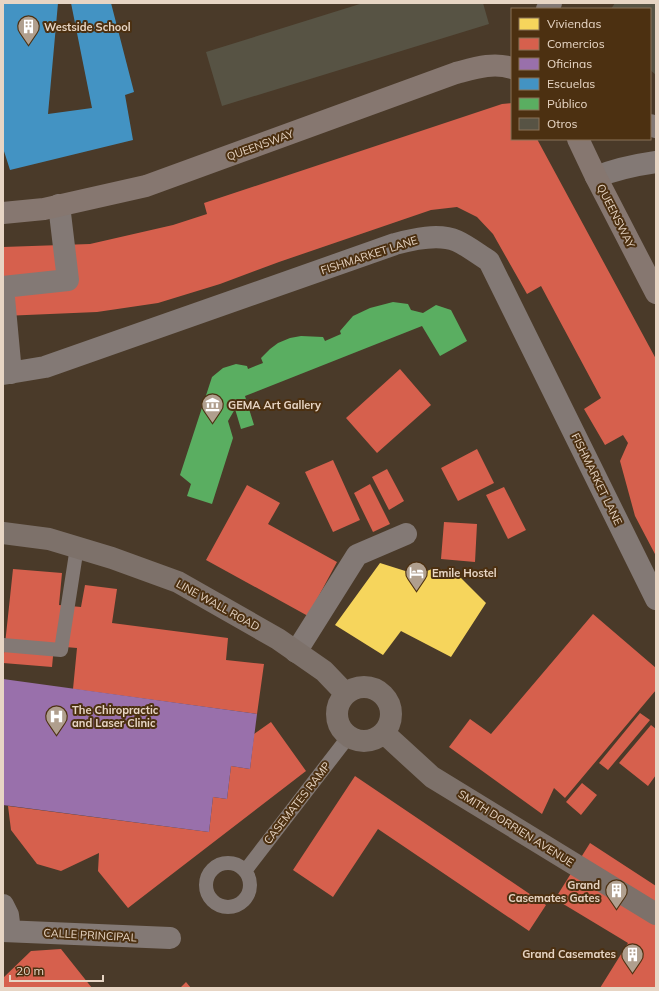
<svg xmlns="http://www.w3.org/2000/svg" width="659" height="991" viewBox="0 0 659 991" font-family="Mulish,sans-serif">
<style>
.homes{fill:#f6d55c}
.shops{fill:#d6604d}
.offices{fill:#9970ab}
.schools{fill:#4393c3}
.public{fill:#5aae61}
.building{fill:#575344}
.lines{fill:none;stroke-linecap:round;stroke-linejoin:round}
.lane{stroke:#837975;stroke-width:14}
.street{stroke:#837975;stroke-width:22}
.secondary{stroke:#7d716a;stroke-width:22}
.primary{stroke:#867770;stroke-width:22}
.labels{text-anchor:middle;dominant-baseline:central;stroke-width:4;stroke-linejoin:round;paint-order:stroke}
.poi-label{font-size:11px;font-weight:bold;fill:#e7d5c4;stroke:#4c3011;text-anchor:start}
.street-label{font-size:11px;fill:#e7d5c4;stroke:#4c3011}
</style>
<rect width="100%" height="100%" fill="#4a3a29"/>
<path class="homes" d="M380,563L418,575L434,568L456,573L486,603L451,657L401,631L383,655L335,625Z"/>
<path class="shops" d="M512,103V139H537L656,359V556L635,516L620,461L628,443L623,435L605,445L584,409L601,398L541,286L527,294L493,234L477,217L457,207L431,210L279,262L220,284L158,303L97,312L3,316V247L90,244L173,225L207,214L204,203L502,104Z
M400,369L431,405L377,453L346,418Z
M477,449L494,483L458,501L441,468Z
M333,460L360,520L333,532L305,472Z
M387,469L404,501L389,510L372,477Z
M370,484L390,524L373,532L354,493Z
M247,485L280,503L268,524L337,562L308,616L206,560Z
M504,487L526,530L508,539L486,495Z
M444,522L477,524L475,562L441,559Z
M13,569L62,573L59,605L81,607L85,585L117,589L112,623L228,638L226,660L264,664L257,714L73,689L77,648L54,646L52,667L3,663Z
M593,614L656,668V690L565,798L554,788L542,814L449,747L470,719L491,734Z
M640,713L650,720L608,770L599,763Z
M271,722L306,771L128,908L98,871L99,853L61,871L37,864L11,830L8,806L209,832L213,797L227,799L231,766L250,769L254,734Z
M651,725L656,729V775L648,786L619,763Z
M355,776L546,905L529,931L378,829L333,897L293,870Z
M582,783L597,795L581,815L566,802Z
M590,843L656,886V988H600L628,943L555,899Z
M61,949L92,988H3V978L31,951Z
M186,982L191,988H180Z"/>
<path class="offices" d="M3,679L257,714L250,769L231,766L227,799L213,797L209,832L3,805Z"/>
<path class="schools" d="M3,3H58L48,114L92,108L71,3H111L134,92L125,95L133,140L10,170L3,148Z"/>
<path class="public" d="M393,302L408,304L411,310L423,313L436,305L451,310L467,341L440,356L422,326L245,396L254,425L241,429L235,409L228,421L233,438L212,504L187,496L191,484L180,475L212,377L223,368L236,364L247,366L248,369L263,363L261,358L270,349L278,343L290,338L301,336L323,337L325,341L341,334L340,331L353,316L370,308Z"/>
<path class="building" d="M363,3H483L489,24L222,106L206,52Z
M615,3H656V75L650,70V9H611Z"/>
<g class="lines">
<path class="lane" d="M3,645L61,650L77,547
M206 885a22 22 0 1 1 44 0a22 22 0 1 1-44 0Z
M245,871L349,736"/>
<path class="street" d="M547,9L551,3
M650,125L656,127
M596,177C616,169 635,165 656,162
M3,287L68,280L59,205
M3,287L11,373
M3,374L45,367L395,244C413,239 439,233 457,241C468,246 478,254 489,261L656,599
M296,652L357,555L406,534
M3,905L8,915L10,931
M3,931L170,938"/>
<path class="secondary" d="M3,533L49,539L112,558L178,582L278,639L324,671L346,694
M337 714a27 27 0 1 1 54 0a27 27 0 1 1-54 0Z
M384,733L432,777L656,914"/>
<path class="primary" d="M578,139L596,177L656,293
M3,213L44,209L146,186L456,73C475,68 493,62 512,68"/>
</g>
<defs>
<symbol id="building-pin" viewBox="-11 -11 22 30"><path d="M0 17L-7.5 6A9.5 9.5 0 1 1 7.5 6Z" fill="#b09f8e" stroke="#4c3011"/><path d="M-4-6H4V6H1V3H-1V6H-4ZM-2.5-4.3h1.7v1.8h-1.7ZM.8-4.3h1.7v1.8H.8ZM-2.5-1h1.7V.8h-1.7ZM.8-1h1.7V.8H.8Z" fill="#fff"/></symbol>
<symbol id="museum-pin" viewBox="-11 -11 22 30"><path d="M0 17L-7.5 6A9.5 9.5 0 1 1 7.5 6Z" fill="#b09f8e" stroke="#4c3011"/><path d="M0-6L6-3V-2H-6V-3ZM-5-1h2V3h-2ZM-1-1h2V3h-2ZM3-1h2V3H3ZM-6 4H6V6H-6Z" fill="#fff"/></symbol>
<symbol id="hotel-pin" viewBox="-11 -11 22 30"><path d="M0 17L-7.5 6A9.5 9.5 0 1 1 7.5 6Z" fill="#b09f8e" stroke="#4c3011"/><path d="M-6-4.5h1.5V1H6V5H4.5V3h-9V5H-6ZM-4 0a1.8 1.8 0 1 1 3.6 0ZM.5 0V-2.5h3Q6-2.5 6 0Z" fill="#fff"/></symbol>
<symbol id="hospital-pin" viewBox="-11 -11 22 30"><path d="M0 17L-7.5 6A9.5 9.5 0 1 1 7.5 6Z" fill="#b09f8e" stroke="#4c3011"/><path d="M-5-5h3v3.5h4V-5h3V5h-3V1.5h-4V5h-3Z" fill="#fff"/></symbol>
</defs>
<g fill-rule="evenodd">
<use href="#building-pin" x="16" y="14" width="25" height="34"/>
<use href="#museum-pin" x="200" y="392" width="25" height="34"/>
<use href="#hotel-pin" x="404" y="560" width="25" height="34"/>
<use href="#hospital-pin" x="44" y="704" width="25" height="34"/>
<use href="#building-pin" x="604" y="878" width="25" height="34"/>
<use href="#building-pin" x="620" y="942" width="25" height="34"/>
</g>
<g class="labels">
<g class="poi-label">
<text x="44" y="27">Westside School</text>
<text x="228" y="405">GEMA Art Gallery</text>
<text x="432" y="573">Emile Hostel</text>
<text x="72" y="710">The Chiropractic<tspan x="72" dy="13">and Laser Clinic</tspan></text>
<text x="600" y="885" text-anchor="end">Grand<tspan x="600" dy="13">Casemates Gates</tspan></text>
<text x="616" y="954" text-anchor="end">Grand Casemates</text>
</g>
<g class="street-label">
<text transform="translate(260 145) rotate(-20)">QUEENSWAY</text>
<text transform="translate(616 216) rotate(63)">QUEENSWAY</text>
<text transform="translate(369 255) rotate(-18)">FISHMARKET LANE</text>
<text transform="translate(597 479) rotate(64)">FISHMARKET LANE</text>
<text transform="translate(218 605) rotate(29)">LINE WALL ROAD</text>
<text transform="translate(297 803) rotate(-52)">CASEMATES RAMP</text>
<text transform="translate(516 828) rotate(32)">SMITH DORRIEN AVENUE</text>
<text transform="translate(90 935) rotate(3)">CALLE PRINCIPAL</text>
</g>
</g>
<rect width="659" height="991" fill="none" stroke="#e7d5c4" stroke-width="8"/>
<rect x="511" y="8" width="140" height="132" fill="#4c3011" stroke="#8a7259"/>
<rect x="519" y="18" width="20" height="12" fill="#f6d55c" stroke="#8a7259"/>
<text x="547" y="28" font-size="12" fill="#e7d5c4">Viviendas</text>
<rect x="519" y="38" width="20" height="12" fill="#d6604d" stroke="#8a7259"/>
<text x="547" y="48" font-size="12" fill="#e7d5c4">Comercios</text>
<rect x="519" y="58" width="20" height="12" fill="#9970ab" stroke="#8a7259"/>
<text x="547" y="68" font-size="12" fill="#e7d5c4">Oficinas</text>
<rect x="519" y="78" width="20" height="12" fill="#4393c3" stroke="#8a7259"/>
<text x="547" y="88" font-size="12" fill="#e7d5c4">Escuelas</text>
<rect x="519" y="98" width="20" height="12" fill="#5aae61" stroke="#8a7259"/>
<text x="547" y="108" font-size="12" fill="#e7d5c4">Público</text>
<rect x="519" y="118" width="20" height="12" fill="#575344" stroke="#8a7259"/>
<text x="547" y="128" font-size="12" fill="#e7d5c4">Otros</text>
<path d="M10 975v6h93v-6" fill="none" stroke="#e7d5c4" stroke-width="2"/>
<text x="16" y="975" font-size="12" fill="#e7d5c4" stroke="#4c3011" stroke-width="3" paint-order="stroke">20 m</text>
</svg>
